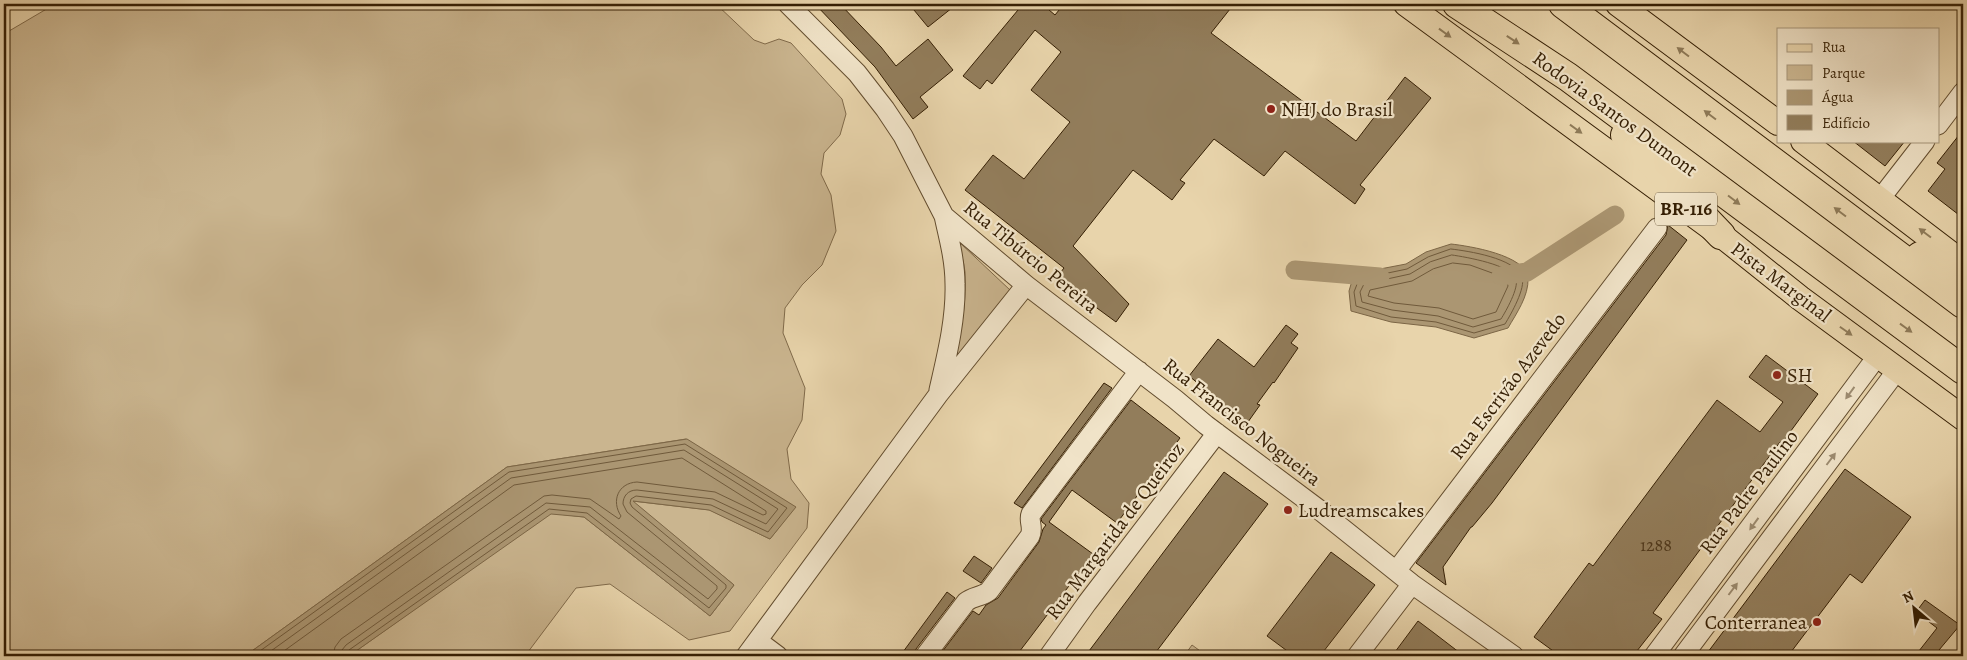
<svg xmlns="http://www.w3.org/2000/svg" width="1967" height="660" viewBox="0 0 1967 660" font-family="Alegreya,serif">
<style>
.green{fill:#cab58f;stroke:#806a4a}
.water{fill:#ab9672;stroke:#7c6646}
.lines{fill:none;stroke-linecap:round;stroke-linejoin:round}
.shore{stroke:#705a3b;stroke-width:1}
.canal{stroke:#ab9672;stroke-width:19}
.building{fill:#927d5b;stroke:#351f04}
.minor-casing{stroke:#624c2e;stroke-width:21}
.major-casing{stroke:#351f04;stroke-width:26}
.highway-casing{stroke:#351f04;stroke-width:30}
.minor{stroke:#f0e3c8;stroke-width:19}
.major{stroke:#e8d4ab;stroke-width:24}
.highway{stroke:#e8d4ab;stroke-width:28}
.oneway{fill:#8e7a58}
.oneway2{fill:#9c8b70}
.poi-dot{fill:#8f2418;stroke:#f0e3c8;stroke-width:2}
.labels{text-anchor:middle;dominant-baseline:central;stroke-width:4.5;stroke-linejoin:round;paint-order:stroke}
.number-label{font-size:18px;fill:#4c361a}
.shield{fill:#f0e3c8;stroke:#6d5a3f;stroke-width:1}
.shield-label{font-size:19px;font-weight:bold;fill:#351f04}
.poi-label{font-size:20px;fill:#351f04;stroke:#f0e3c8;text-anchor:start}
.street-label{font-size:20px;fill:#351f04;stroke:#f0e3c8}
</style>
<rect width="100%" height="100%" fill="#e8d4ab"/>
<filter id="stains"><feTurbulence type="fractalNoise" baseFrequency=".004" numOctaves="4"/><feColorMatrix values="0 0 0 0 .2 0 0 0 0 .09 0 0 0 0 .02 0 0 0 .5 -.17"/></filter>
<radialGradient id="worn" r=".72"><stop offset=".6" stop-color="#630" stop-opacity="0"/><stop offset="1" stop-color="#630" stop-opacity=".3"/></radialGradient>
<path class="green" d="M55,4H716L754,40L765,44L779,39L791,43L842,99L846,114L840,135L824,153L821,174L831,195L836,231L822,265L802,285L785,308L783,333L805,388L802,420L787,449L791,479L809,503L807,528L730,631L689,640L610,584L576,588L525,656H349L550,513L584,517L710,616L734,585L632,501L710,510L770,539L795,507L686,439L507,467L245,656H4V34Z
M958,241L1010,290L954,366C960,334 967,304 965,272C964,261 960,251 958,241Z
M1192,645L1207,656H1184Z"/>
<path class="water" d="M1451,244C1469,246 1526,255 1528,278C1529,296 1516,314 1508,328L1474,338L1436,327L1391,322L1351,311L1349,291L1354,274L1406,264L1426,252Z
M687,439L796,507L770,539L709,510L633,501L734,585L710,616L584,517L551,514L349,656H245L507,467Z"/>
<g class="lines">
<path class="shore" d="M1451,249C1468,251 1515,258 1522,277C1526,288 1511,314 1505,324L1474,333L1436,322L1391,317L1356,306L1354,292L1359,279L1407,269L1428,257Z
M1452,255C1466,257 1512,265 1516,279C1519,288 1506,311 1501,319L1473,327L1438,316L1392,310L1362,302L1360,292L1364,284L1410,274L1430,262Z
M1453,263L1470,265L1506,278L1508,286L1496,312L1473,319L1439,308L1394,303L1368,296L1370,290L1412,281L1433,269Z
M253,656L509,472L685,444L787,508L768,532L711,505L636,496L631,499L630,503L632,507L726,585V588L709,608L587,513L549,509L349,650L347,656
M264,656L511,478L684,450L778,509L766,524L713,499L637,490C628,490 623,496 623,504L627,512L717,586V589L708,599L590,507L546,503L346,645L342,650L340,656
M277,656L514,485L682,458L766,511V514L763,515L715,492L637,482C618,483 611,501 621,516L619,519L590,499L552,495L544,496L341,639L335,647L333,656"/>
<path class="canal" d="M1295,270L1380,277
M1501,276L1527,272L1615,215"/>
</g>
<path class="building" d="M815,4H840L881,47L896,66L928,39L953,70L920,97L928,107L913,119L875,67Z
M909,4H957L928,27Z
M1023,4H1042L1055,15L1064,4H1234L1211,33L1356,141L1405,77L1431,98L1360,185L1365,189L1355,204L1285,151L1264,176L1214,139L1180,180L1185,183L1172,200L1133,170L1073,246L1129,304L1116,322L1056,278L1064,268L965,190L993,155L1024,179L1070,122L1031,90L1061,52L1035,30L992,84L987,80L980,89L963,76Z
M1963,130V218L1928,191L1945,169L1937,163Z
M1853,141H1905L1885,166Z
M1668,225L1687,240L1492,503L1472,527H1471L1443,567L1446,585L1416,563L1666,235Z
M1286,325L1298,334L1291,343L1298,348L1274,383L1273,382L1257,404L1260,405L1243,429L1219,412L1225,405L1189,376L1218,339L1254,367Z
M1766,355L1818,394L1782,443L1780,442L1653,613L1662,619L1633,656H1560L1534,637L1589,563L1593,566L1717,400L1760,432L1783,402L1749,377Z
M1104,383L1112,388L1022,508L1014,503Z
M1131,400L1180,438L1117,523L1072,490L1049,522L1093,554L1029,639L1016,656H939L973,611L979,615L986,605L998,598L1039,542L1043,529L1046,525L1042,522L1041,519Z
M1845,469L1911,517L1862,583L1850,574L1788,656H1705Z
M1224,472L1268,504L1153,656H1096L1089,651Z
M1331,552L1375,585L1320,656H1294L1267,636Z
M974,556L992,568L981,583L963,571Z
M947,592L955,598L916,649L914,656H900Z
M1925,600L1960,625L1934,656H1915L1937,628L1916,612Z
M1418,621L1434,633L1464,656H1392Z"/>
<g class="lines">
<defs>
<path id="minor" d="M788,4L857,73L885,109L903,136L944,216L1026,285L1175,399L1206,425L1317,508L1412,584L1514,656
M1938,125L1963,92
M1880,199L1925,141
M939,390C947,355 956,319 955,284C955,261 949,238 944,216
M1396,571L1657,228
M758,641L778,656
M746,656L938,395L1026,285
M925,656L966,602C973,596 982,597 989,591L1030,536C1034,527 1028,521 1031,514L1139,371
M1049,656L1087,603L1217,433
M1357,656L1412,584
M1654,656L1879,354
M1683,656L1898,369"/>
<path id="major" d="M1406,4L1721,235L1800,298L1963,418
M1618,4L1778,123
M1803,141L1963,263"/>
<path id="highway" d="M1457,4L1568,77L1963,370
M1563,4L1963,304
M1625,135L1721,235
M1920,256L1963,277"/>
</defs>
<use href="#minor" class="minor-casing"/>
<use href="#major" class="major-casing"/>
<use href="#highway" class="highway-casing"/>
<use href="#minor" class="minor"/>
<use href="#major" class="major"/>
<use href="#highway" class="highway"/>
</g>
<defs><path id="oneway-solid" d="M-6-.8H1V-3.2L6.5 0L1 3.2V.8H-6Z" transform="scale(1.25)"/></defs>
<g class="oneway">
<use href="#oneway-solid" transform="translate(1445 33) rotate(36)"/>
<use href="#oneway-solid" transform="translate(1513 40) rotate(33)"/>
<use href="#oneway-solid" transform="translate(1683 52) rotate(-143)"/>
<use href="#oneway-solid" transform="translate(1710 115) rotate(-143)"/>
<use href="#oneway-solid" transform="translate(1576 129) rotate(36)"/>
<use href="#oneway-solid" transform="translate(1734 200) rotate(37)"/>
<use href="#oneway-solid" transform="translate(1840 212) rotate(-143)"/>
<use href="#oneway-solid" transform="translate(1925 233) rotate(-143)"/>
<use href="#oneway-solid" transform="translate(1906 328) rotate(36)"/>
<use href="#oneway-solid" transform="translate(1846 331) rotate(35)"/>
</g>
<g class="oneway2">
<use href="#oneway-solid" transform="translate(1850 393) rotate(126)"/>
<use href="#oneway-solid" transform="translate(1831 459) rotate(-53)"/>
<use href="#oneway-solid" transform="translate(1754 524) rotate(126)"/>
<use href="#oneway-solid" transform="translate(1733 589) rotate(-53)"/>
</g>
<g class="poi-dot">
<circle cx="1271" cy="109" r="5"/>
<circle cx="1777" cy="375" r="5"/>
<circle cx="1288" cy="510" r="5"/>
<circle cx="1817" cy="622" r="5"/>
</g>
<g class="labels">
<g class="number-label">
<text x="1656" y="545">1288</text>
</g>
<rect class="shield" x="1655" y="192.5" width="62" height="33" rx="4"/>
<g class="shield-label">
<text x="1686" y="209">BR-116</text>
</g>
<g class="poi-label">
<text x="1281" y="109">NHJ do Brasil</text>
<text x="1787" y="375">SH</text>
<text x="1298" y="510">Ludreamscakes</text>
<text x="1807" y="622" text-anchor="end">Conterranea</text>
</g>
<g class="street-label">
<text transform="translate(1615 114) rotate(36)">Rodovia Santos Dumont</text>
<text transform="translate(1031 257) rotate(39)">Rua Tibúrcio Pereira</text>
<text transform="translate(1781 282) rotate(37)">Pista Marginal</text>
<text transform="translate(1508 386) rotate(-53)">Rua Escrivão Azevedo</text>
<text transform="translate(1242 422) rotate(38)">Rua Francisco Nogueira</text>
<text transform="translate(1749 492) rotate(-53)">Rua Padre Paulino</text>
<text transform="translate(1115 531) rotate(-53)">Rua Margarida de Queiroz</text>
</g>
</g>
<rect width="1967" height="660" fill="none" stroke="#e8d4ab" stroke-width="20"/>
<rect x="5" y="5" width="1957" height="650" fill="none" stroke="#351f04" stroke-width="2.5"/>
<rect x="10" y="10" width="1947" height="640" fill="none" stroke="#351f04"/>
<rect x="1777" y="28" width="162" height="115" fill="#f0e3c8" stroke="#a5957a"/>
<rect x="1787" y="44" width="25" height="8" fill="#e8d4ab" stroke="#a5957a"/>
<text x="1822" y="52" font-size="15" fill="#351f04">Rua</text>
<rect x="1787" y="65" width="25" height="15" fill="#cab58f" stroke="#a5957a"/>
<text x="1822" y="78" font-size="15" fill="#351f04">Parque</text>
<rect x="1787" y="90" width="25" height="15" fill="#ab9672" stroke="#a5957a"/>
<text x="1822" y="102" font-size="15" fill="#351f04">Água</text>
<rect x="1787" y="115" width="25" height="15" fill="#927d5b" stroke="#a5957a"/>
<text x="1822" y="128" font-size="15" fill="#351f04">Edifício</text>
<g transform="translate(1914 608) rotate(332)" stroke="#f0e3c8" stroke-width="4" paint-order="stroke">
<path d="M0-4L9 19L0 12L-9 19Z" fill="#351f04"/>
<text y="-8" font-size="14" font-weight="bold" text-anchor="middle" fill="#351f04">N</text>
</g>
<rect width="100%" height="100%" filter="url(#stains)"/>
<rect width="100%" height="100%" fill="url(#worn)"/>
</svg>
